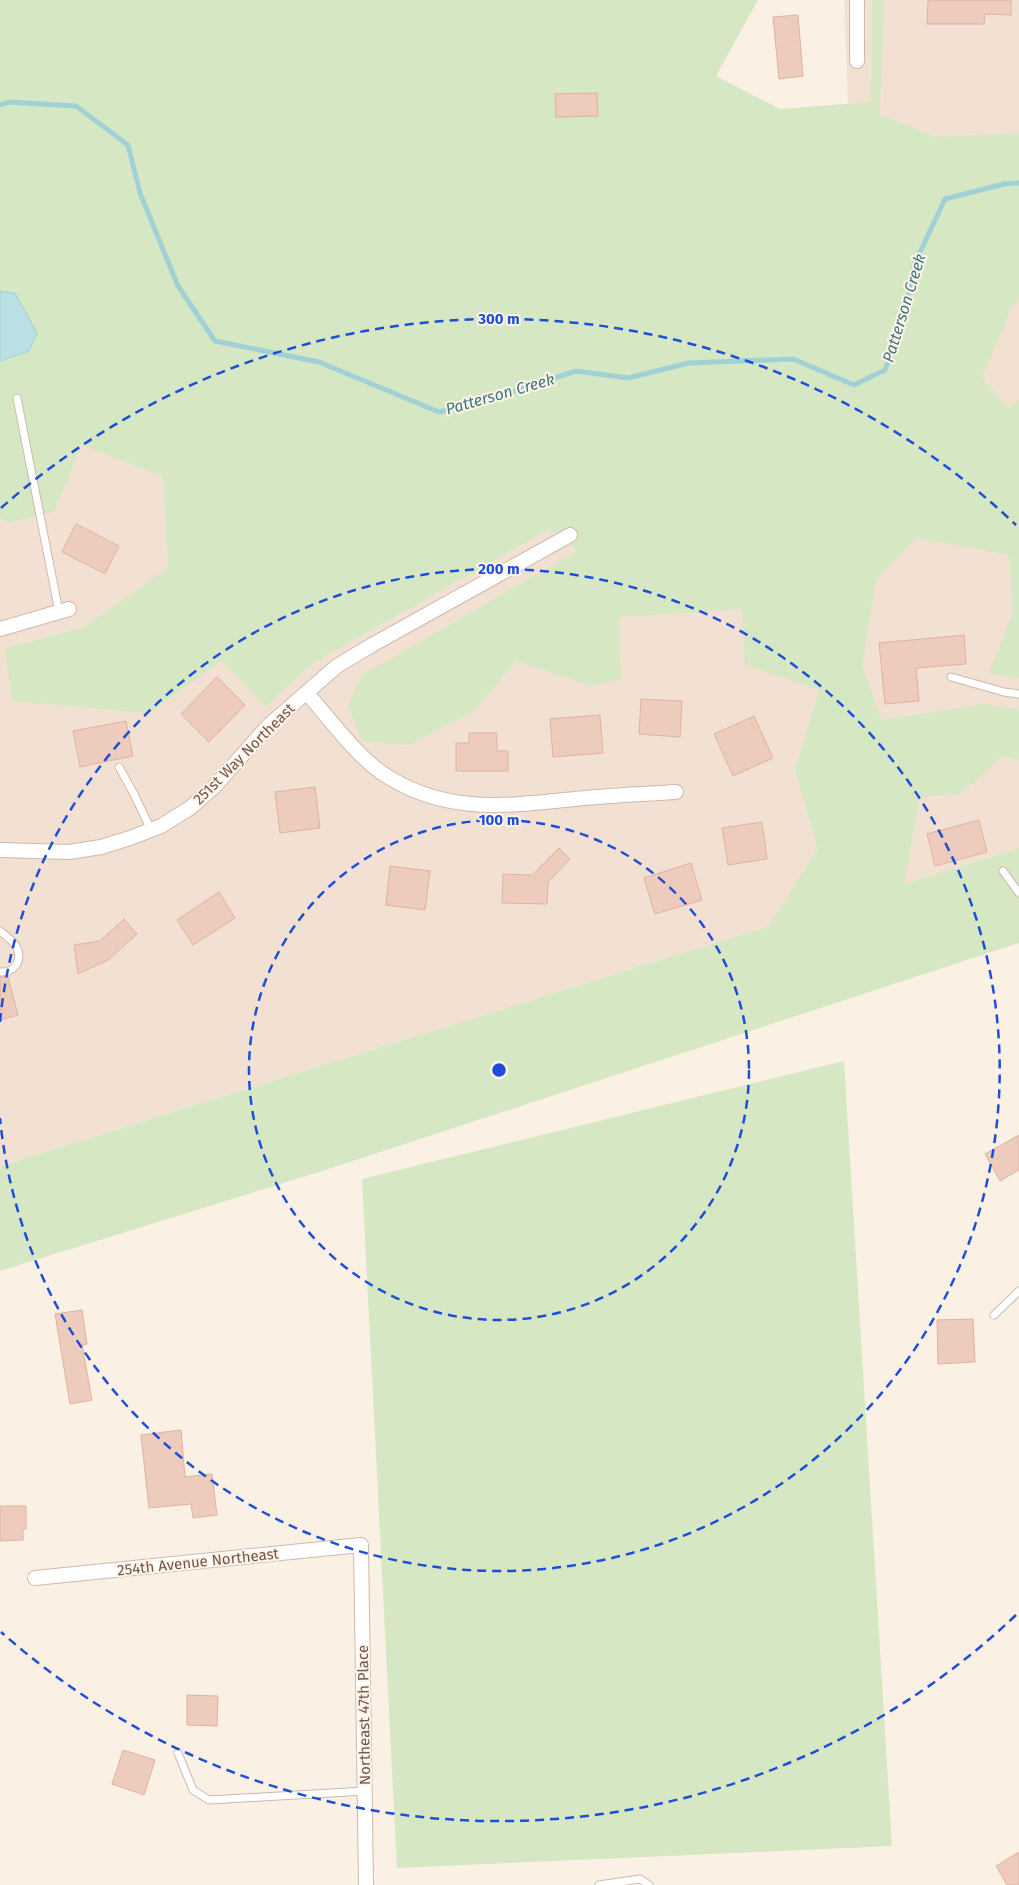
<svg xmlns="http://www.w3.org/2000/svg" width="1019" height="1885" viewBox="0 0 1019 1885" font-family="'Fira Sans',sans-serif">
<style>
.residential{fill:#f2e1d3}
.green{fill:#d5e7c3}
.water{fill:#bae0e3;stroke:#a1d1d4}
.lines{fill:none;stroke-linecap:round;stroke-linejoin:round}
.stream{stroke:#a1d1d4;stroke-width:5}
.building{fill:#eeccbd;stroke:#e0b29f}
.lane-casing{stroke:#cdb9ae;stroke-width:9}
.street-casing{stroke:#cdb9ae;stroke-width:16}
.lane{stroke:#fff;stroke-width:7}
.street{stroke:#fff;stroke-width:14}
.ring{fill:none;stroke:#1d4ed8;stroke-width:2.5;stroke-dasharray:9 6}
.labels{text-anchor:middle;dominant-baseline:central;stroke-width:4;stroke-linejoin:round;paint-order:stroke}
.street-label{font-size:15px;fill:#71554b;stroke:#fef4ea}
.water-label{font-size:16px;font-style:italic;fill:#43787c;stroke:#fef4ea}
.centre{fill:#1d4ed8;stroke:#fef4ea;stroke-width:2.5}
.ring-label{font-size:15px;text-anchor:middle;font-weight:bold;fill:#1d4ed8;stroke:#fef4ea;stroke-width:4;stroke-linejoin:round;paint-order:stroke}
</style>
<rect width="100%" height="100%" fill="#fbf0e4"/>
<path class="residential" d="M844,0H1019V848L0,1166V518L8,523L54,512L80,444L163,477L168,569L84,627L5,648L150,713L222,661L265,706L314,663L550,529L854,184L848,104Z"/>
<path class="green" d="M0,0H758L716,76L780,109L871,102L872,0H884L880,114L936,137L1019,133V300L1011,308L982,378L1009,408L1019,400V678L989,673L1013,613L1009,555L917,538L876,580L862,666L882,720L983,704L1019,709V760L1003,756L960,794L920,797L904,884L1019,848V943L316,1173L0,1271V1166L769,926L818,848L795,771L819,690L745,665L742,609L619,617L621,679L592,686L516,661L473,712L408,745L362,741L348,705L361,676L577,551L550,529L314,663L265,707L222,661L150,713L12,701L5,648L84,627L168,568L163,477L81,445L54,512L8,523L0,518Z
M844,1061L892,1846L397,1868L362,1179Z"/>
<path class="water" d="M0,291L15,293L37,333L29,351L0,361Z"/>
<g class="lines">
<path class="stream" d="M0,105L9,102L76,106L128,145L140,193L178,286L215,341L319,362L439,412L481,402L576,371L628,378L689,363L793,359L854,385L885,370L903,319L915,263L945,199L1004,184L1019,183"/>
</g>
<path class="building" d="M928,0H1011V15L985,14L984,24H927Z
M798,15L803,76L779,79L773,17Z
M597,93L598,116L556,117L555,94Z
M76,524L119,546L105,574L62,552Z
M964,635L966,664L916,668L919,701L885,704L879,643Z
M217,677L245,705L209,742L181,714Z
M641,699L682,701L680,737L639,734Z
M600,715L603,753L553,757L550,719Z
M754,716L773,758L733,776L714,734Z
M126,721L133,756L80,767L73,731Z
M469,733H497V751H508V771H456V743H469Z
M315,787L320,828L280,833L275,792Z
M979,820L987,852L935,866L927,834Z
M762,822L767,859L728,865L722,828Z
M559,848L570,859L548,882L547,904L502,903L503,874L532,875Z
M691,863L702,900L655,914L644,878Z
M390,866L430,871L425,910L386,905Z
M219,892L235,918L193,945L177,920Z
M124,919L137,934L108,960L78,974L74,945L100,941Z
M0,977H8L18,1015L0,1020Z
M1019,1135V1170L1000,1181L985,1154Z
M82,1310L87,1344L82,1345L92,1400L70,1404L55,1314Z
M973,1319L975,1362L938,1364L937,1320Z
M181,1430L185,1477L212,1474L217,1515L193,1518L191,1504L149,1508L141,1435Z
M0,1506H26V1529H23V1540L0,1541Z
M187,1695L218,1696L217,1726L187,1725Z
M123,1750L155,1760L144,1795L112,1784Z
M1019,1852V1885H1007L996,1866Z"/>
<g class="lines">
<defs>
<path id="lane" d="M17,398L59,612
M951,677L1004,692L1019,694
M119,767L134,794L151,830
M1003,871L1019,893
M0,931C6,936 14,941 17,948C23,962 13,973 0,972
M994,1315L1019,1291
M178,1753L193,1790L209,1800L365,1791
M599,1885L640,1879L649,1885"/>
<path id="street" d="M857,0V61
M0,629L69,609
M307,693C327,716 357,756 382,773C447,817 512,805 585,798C615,795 645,794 676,792
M0,850L69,852L101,847L130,838L161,826L190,808L214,787L269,725L337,666L372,645L570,535
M35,1578L361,1545L366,1885"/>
</defs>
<use href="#lane" class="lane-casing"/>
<use href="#street" class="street-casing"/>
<use href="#lane" class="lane"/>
<use href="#street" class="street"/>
</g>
<g class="ring">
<circle cx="499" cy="1070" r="250"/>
<path d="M0 1022A501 501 0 1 1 0 1118"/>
<path d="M1016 1615A751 751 0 0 1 1 1632M1 508A751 751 0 0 1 1016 525"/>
</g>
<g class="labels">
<g class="street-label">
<text transform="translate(244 754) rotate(-45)">251st Way Northeast</text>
<text transform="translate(198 1562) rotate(-6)">254th Avenue Northeast</text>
<text transform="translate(364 1715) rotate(-91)">Northeast 47th Place</text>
</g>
<g class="water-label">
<text transform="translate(904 308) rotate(-73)">Patterson Creek</text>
<text transform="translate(500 394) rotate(-16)">Patterson Creek</text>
</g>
</g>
<circle cx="499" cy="1070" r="8" class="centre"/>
<g class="ring-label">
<text x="499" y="324">300 m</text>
<text x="499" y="574">200 m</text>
<text x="499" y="825">100 m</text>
</g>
</svg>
